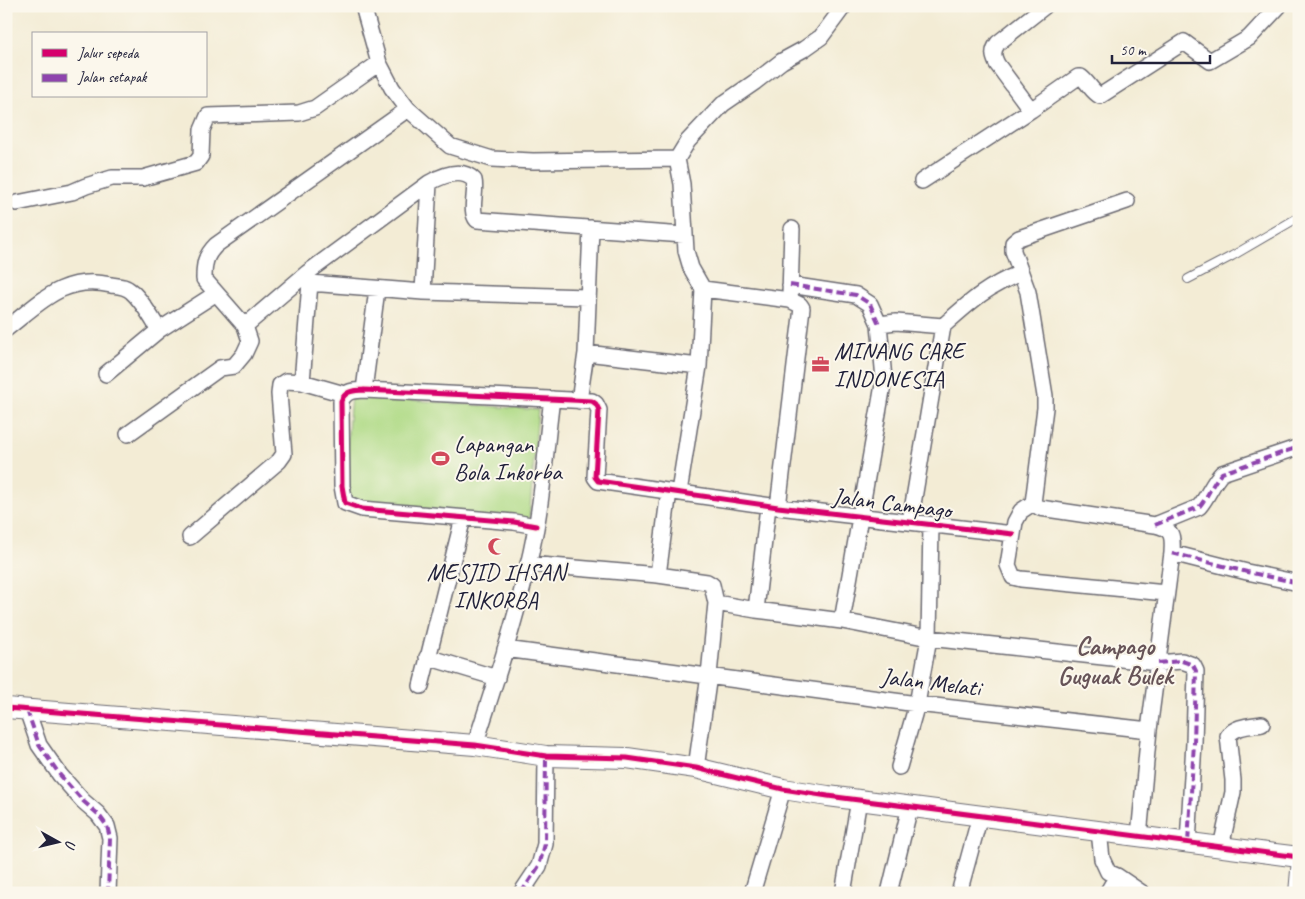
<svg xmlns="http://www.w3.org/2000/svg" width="1305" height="899" viewBox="0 0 1305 899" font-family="Caveat,sans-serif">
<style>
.green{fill:#afda85;stroke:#687e60}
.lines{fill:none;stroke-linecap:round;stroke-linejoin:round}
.lane-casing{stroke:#6b6971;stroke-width:10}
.street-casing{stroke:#6b6971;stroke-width:18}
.secondary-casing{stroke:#6b6971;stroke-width:22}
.lane{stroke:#fff;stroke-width:8}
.street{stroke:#fff;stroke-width:15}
.secondary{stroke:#fff;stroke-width:20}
.quiet{stroke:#8e44ad;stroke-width:4;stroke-dasharray:8 4;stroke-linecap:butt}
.cycleway-casing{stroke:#fbf7ec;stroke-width:8}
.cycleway{stroke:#d6006c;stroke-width:5}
.labels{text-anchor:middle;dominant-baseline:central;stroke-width:4;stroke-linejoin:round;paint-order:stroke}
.poi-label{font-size:24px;fill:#22223b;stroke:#fbf7ec;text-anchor:start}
.street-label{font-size:24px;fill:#22223b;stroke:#fbf7ec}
.quarter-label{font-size:26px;font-weight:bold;fill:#675458;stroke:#fbf7ec}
</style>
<rect width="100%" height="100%" fill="#fbf7ec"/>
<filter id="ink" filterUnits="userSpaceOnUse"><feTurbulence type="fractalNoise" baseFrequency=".02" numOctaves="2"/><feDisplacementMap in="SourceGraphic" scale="10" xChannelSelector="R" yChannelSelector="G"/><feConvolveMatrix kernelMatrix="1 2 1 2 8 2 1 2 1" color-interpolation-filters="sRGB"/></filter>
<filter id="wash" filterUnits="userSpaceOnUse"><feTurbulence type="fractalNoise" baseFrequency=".0096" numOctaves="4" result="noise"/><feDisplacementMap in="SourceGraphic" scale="20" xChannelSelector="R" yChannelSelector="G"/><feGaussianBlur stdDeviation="1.12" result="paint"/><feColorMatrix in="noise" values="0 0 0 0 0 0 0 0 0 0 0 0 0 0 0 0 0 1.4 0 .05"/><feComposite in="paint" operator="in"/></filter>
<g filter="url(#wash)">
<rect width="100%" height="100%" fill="#f3ecd5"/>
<path class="green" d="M351,395L538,410L529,521L342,506Z"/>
</g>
<g filter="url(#ink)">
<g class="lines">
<defs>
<path id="lane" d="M1188,279L1232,256L1299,217
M1293,893L1296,859"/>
<path id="street" d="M363,6L379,63L392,88L408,109L450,146L492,159L533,161L677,159
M1031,110L997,64C993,56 992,51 998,43L1045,6
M922,181L1031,110L1078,77H1081C1088,82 1092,92 1100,96L1184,42L1210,61L1249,38L1279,6
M17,203L72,192L86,186L112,178H143L196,163L201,156L202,130L208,116L299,113L315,108L379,63
M1021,273L1013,251V243L1019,238L1127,201
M307,274L310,283L302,382L344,394
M310,283L423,292L587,297
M790,285L856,295L870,304L879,324L884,379L842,621
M703,289L790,300L800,305L802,308L778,507
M423,292L429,183
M790,295L792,229
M879,324L896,322L943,326C970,302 987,286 1021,273L1028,292L1045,396V408L1033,503L1040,508L1155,525C1173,529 1173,536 1172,553L1149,730L1139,836
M245,326L307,273L429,183C441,176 461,167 474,180C477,192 469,211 477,220L684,235
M6,329C40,303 64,274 111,285C119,286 126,286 132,292C143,302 151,317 159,330
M586,353L699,366
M106,374L159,330L215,294
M364,390L377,289
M579,401L586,353L591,228
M128,434L220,368L234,366L244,354L250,341L245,326L204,279C204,264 205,256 216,245L408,109
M679,492L699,366L703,289L691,268L686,251L682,184L677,159L688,141L723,104L755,82L782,61L804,49L821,37L844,6
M1033,503L1021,511L1015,522L1008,565L1013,577L1021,579L1166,593
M910,522L943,326
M1155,525L1199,507C1208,497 1212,483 1222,473L1299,447
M536,526L514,522L362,509L345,503L342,486L341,401C346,390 353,391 364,390L592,401L596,404L599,410L595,477L598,481L778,507L1013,534
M190,537L279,461L284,454L279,394L280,385L286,381L302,382
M1172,553L1247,572L1299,583
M528,564L658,575L707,582L712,585L716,603L709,675L696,768
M658,575L669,491
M716,603L756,610L768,506
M756,610L842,621L929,638L1158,663L1182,661L1193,665L1196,671L1194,743L1188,843
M505,649L917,704L1149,730
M427,657L497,678
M421,686L463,518
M27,710L39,745L60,775L83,801L98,814L107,826L110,838L108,893
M475,745C498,674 522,602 536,528C544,486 546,442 552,399
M899,767L917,704L929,638L931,525
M1099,831L1102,859L1108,872L1117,876L1142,893
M1221,847L1233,792V780L1228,736C1235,726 1250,726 1262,724
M521,893L539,866L545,844L546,756
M752,893L783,789
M843,893L859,800
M889,893L910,807
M959,893L980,816
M1107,893L1117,876"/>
<path id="secondary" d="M6,708L475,745L546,756L627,758L696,768L783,789L828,796L1299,857"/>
</defs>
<use href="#lane" class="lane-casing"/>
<use href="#street" class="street-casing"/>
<use href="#secondary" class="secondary-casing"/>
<use href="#lane" class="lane"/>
<use href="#street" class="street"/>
<use href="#secondary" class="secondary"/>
<path class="quiet" d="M790,285L856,295L870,304L879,324
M1155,525L1199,507C1208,497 1212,483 1222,473L1299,447
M1172,553L1247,572L1299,583
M1158,663L1182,661L1193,665L1196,671L1194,743L1188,843
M27,710L39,745L60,775L83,801L98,814L107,826L110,838L108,893
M521,893L539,866L545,844L546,756"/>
<defs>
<path id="cycleway" d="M536,526L514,522L362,509L345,503L342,486L341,401C346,390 353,391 364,390L592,401L596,404L599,410L595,477L598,481L778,507L1013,534
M6,708L475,745L546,756L627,758L696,768L783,789L828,796L1299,857"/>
</defs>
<use href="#cycleway" class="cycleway-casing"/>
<use href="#cycleway" class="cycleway"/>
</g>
</g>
<defs>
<symbol id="office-bare" viewBox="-9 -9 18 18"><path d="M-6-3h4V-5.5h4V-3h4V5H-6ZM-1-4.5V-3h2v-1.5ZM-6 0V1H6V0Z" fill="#d1495b" stroke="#fbf7ec" stroke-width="2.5" paint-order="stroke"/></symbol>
<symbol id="stadium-bare" viewBox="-9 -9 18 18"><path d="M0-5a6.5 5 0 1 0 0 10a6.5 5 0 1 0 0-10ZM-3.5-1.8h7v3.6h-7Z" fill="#d1495b" stroke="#fbf7ec" stroke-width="2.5" paint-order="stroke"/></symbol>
<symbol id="mosque-bare" viewBox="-9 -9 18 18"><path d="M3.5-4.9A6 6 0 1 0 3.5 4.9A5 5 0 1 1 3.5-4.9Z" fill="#d1495b" stroke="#fbf7ec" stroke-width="2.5" paint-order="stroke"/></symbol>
</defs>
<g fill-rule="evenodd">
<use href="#office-bare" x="808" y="352" width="25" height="25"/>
<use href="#stadium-bare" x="428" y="446" width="25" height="25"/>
<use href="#mosque-bare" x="484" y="534" width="25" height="25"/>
</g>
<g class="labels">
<g class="poi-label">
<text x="834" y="351">MINANG CARE<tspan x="834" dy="28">INDONESIA</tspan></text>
<text x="454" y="444">Lapangan<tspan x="454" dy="28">Bola Inkorba</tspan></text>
<text x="496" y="572" text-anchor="middle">MESJID IHSAN<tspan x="496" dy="28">INKORBA</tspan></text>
</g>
<g class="street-label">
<text transform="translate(892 503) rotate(7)">Jalan Campago</text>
<text transform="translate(931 682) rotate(7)">Jalan Melati</text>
</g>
<g class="quarter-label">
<text x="1115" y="645">Campago<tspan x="1115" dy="30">Guguak Bulek</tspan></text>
</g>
</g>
<rect width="1305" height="899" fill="none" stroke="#fbf7ec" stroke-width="25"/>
<rect x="32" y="32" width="175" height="65" fill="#fbf7ec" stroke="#a4a2a5"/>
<rect x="42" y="49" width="25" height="8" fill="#d6006c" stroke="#a4a2a5"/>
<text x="78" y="58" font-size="15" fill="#22223b">Jalur sepeda</text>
<rect x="42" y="74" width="25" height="8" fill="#8e44ad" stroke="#a4a2a5"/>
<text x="78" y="82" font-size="15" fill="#22223b">Jalan setapak</text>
<g transform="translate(58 842) rotate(98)" stroke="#fbf7ec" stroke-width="4" paint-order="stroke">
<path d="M0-4L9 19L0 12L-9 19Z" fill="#22223b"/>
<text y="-8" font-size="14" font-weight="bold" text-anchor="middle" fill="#22223b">U</text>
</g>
<path d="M1112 55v8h98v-8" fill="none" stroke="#22223b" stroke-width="2.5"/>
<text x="1120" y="55" font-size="15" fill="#22223b" stroke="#fbf7ec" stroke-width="4" paint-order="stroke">50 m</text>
</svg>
